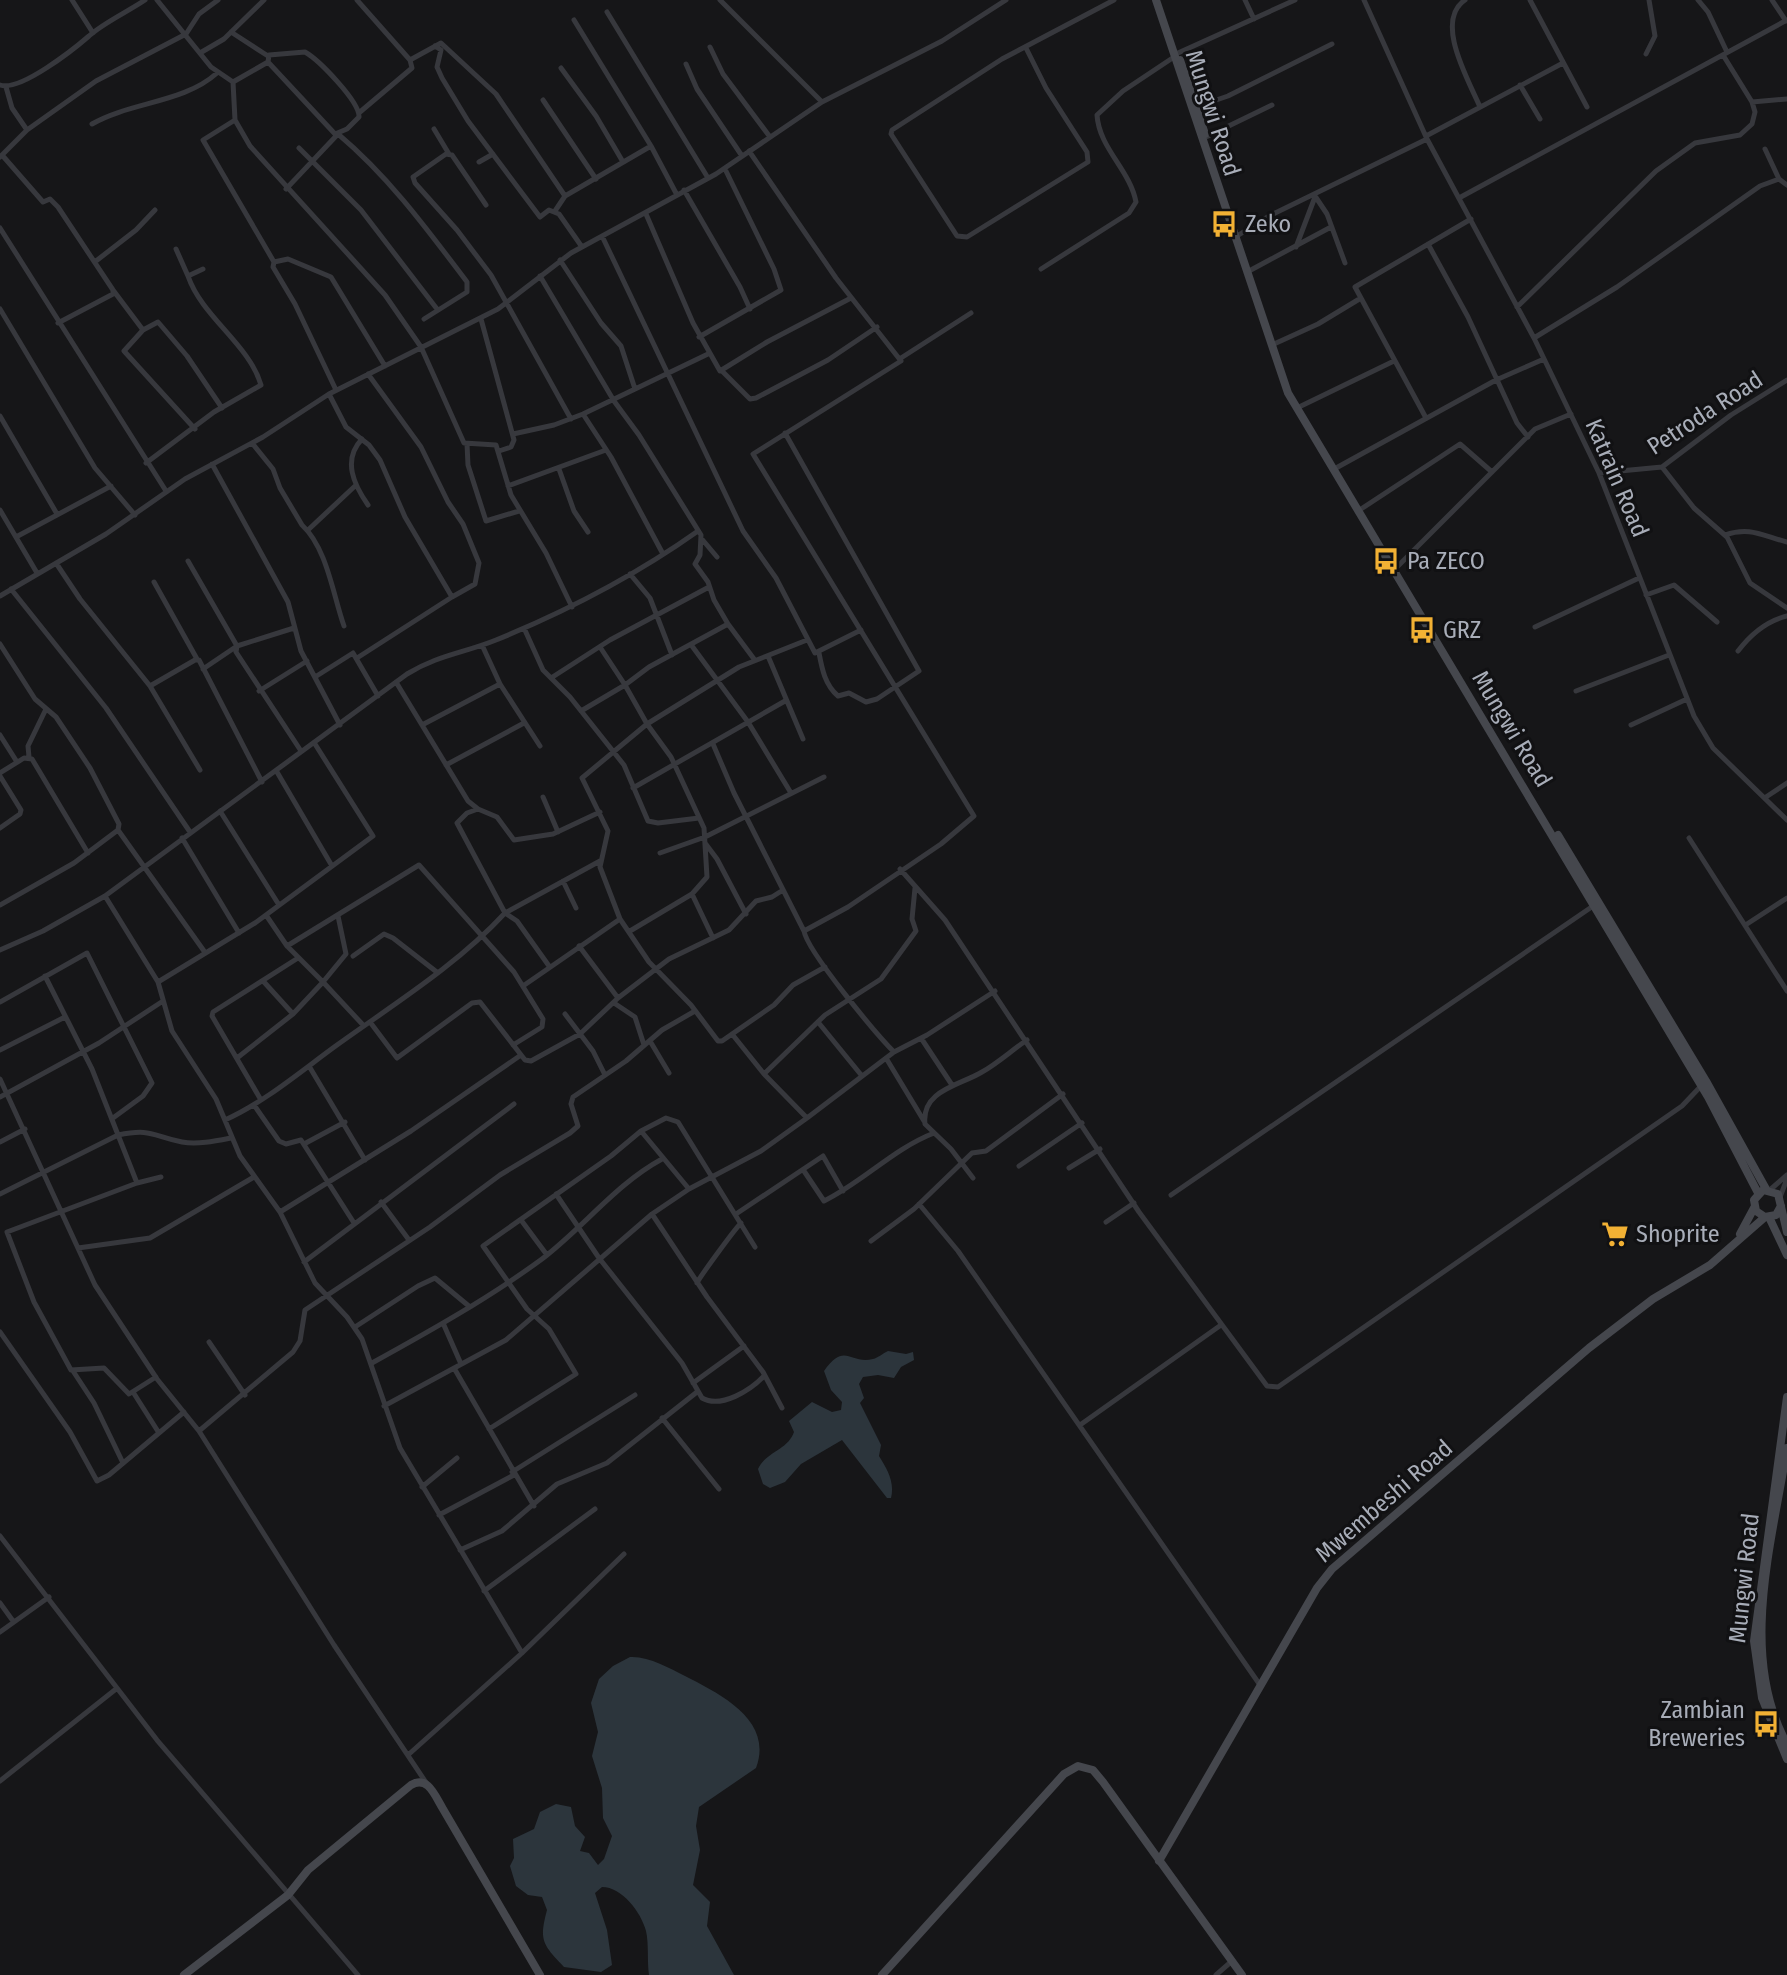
<svg xmlns="http://www.w3.org/2000/svg" width="1787" height="1975" viewBox="0 0 1787 1975" font-family="'Fira Sans Condensed',sans-serif">
<style>
.water{fill:#2c353c}
.lines{fill:none;stroke-linecap:round;stroke-linejoin:round}
.street{stroke:#37383d;stroke-width:5}
.secondary{stroke:#45474d;stroke-width:8}
.labels{text-anchor:middle;dominant-baseline:central;stroke-width:6;stroke-linejoin:round;paint-order:stroke}
.street-label{font-size:24px;fill:#a8adb8;stroke:#111113}
.poi-label{font-size:24px;fill:#a8adb8;stroke:#111113;text-anchor:start}
</style>
<rect width="100%" height="100%" fill="#161618"/>
<path class="water" d="M888,1351L906,1354L913,1352L914,1360L901,1367L894,1378L878,1375L863,1377L859,1384L864,1398L860,1403L881,1445L879,1456C887,1469 895,1482 891,1498H887L842,1440L801,1464L785,1482L770,1488L763,1484L758,1469C767,1451 788,1450 794,1432L789,1421L812,1402L832,1412L841,1410L842,1402L831,1390L824,1371C845,1341 850,1365 873,1359C878,1358 883,1353 888,1351Z
M630,1657C649,1656 669,1668 685,1676C720,1694 774,1720 756,1768L699,1807L696,1826L700,1850L693,1885L710,1902L707,1926L734,1975H649C647,1961 649,1944 646,1931C641,1912 622,1887 602,1887L595,1893L607,1930L612,1965L601,1972L564,1967C542,1944 539,1940 547,1910L542,1897L528,1895L516,1886L510,1866L514,1858L513,1839L534,1829L540,1812L556,1804L571,1807L575,1826L585,1837L580,1851L589,1853L598,1865L604,1859L612,1836L603,1818L602,1788L592,1756L598,1732L591,1703L599,1679L613,1666Z"/>
<g class="lines">
<path class="street" d="M72,0L93,33
M157,0L211,67L233,82
M357,0L410,60L412,68L360,112
M720,0L822,102
M1245,0L1254,19
M1364,0L1427,139L1534,338L1599,473L1694,716L1713,748L1787,820
M1465,0C1434,21 1468,79 1480,107
M1530,0L1587,107
M1698,0L1708,12L1727,52
M1772,0L1786,21
M607,12L708,178
M574,20L651,146L677,195
M231,32L268,56
M435,46L441,50L437,67L442,78L468,121L540,217L549,210L559,214L582,247
M710,47L723,74L770,137
M1026,48L1046,88L1087,152L1088,162L967,237L957,236L891,134L892,130L1002,59L1114,0
M200,53L224,39L264,0
M1178,53L1295,0
M1646,54L1655,36L1649,0
M410,60L441,43L496,94L565,196
M686,64L697,89L742,156
M561,68L596,116L623,162
M233,82L235,120L250,146L385,295L421,347L464,443L496,445L511,495L546,553L572,607
M233,82L268,62L269,55L305,52C319,60 360,102 359,117L347,129L335,134L268,62
M0,85C20,92 74,49 89,36C103,23 129,11 145,0
M1520,85L1540,119
M6,87L12,108L27,130
M543,100L596,179
M1752,102L1787,99
M1196,107L1228,96L1332,44
M235,120L203,140L274,262
M92,124C130,102 184,103 217,73
M434,129L449,154
M1426,136L1563,63
M1206,137L1272,105
M299,148L361,210L437,309
M1765,149L1779,179
M749,151L836,278L901,361L753,454L974,816L941,844L848,907L804,931C807,951 877,1035 894,1052
M2,155L43,202L50,199L58,207L113,290L143,330
M0,157L27,130L96,81L186,34L199,14L218,0
M479,162L493,154
M286,189L338,134C389,177 427,229 467,282V292L424,319
M684,190L740,287L750,309
M1315,196L1327,214L1345,263
M1459,198L1787,20
M486,205L452,155L446,154L413,177L415,183L457,230L491,275L571,419
M555,211L565,196L651,146
M646,214L693,323L720,371L767,342L851,298
M0,228L166,491
M602,236L743,531L776,578L815,653L861,630
M1237,236L1269,216L1427,139
M1428,244L1468,317L1517,423L1528,437
M1296,247L1315,197
M176,249L188,276
M560,260L601,323L621,346L635,389
M96,261L136,230L155,210
M1041,269L1129,213L1136,202C1130,170 1099,148 1097,115L1123,91L1174,57
M1249,271L1331,227
M540,276L614,401L639,435L701,535L700,555L695,564L708,582L714,600L728,624L754,659
M1517,307L1656,171L1695,143L1740,135L1752,124L1755,112L1752,102L1723,55
M0,309L95,468L135,515
M481,319L514,440L511,447L499,451
M58,323L113,294V290
M699,337L781,290L774,269L725,169
M1534,338L1617,287L1760,186L1779,179L1787,185
M1274,344L1318,324L1361,298
M901,358L971,313
M722,371L750,399L756,398L828,360L877,327
M368,374L421,447L448,502L463,524L479,563L475,584L452,597
M336,390L295,304L273,267L274,262L288,259L331,277L385,366
M329,394L346,427L369,445L380,460L405,517L452,597L357,658
M1299,407L1394,361
M583,414L611,457L663,554
M0,416L57,514
M1426,418L1355,287L1471,219
M195,429L124,351L143,330L158,322L187,356L222,408
M785,433L919,671L877,699L866,702L849,693L838,696C825,685 822,669 819,653
M513,434L554,425L583,414L708,354
M362,439C342,460 354,485 368,505
M252,443L273,469L280,488L302,525
M467,444L468,465L486,521L519,511
M146,463L214,412L261,385C249,344 202,317 188,276L203,269
M212,464L288,602L301,651L340,725
M1662,467L1694,508L1727,537L1750,583L1787,608
M1336,468L1496,380L1544,359
M559,469L574,511L588,532
M1599,473L1662,467L1731,415L1787,380
M508,486L606,450
M1361,509L1460,444L1492,472
M0,510L37,573
M302,525C327,548 333,595 344,626
M308,530L355,486
M1725,535C1750,526 1763,536 1787,542
M16,537L111,486
M701,538L717,557
M188,561L237,646L203,669
M56,563L80,599L150,686L200,770
M1396,568L1535,429L1571,414
M630,574L650,598L672,655
M154,582L197,659
M11,589L106,708L190,832
M1646,595L1674,585L1717,622
M0,596L106,534L185,479L263,437L329,394L498,309L571,253L716,174L822,102L942,41L1006,0
M1535,627L1639,578
M294,628L237,646L236,652L301,751
M524,628L543,670L570,697L624,765L648,821L658,823L699,818
M807,640L739,667L647,724L582,778L608,831L600,867L620,919L649,962L691,1005L718,1041H722L774,1005L793,985L825,967
M0,644L35,699L56,717L90,768L119,824L118,830L204,951
M482,645L500,684L540,746
M692,646L748,722L791,793
M1738,651C1751,634 1766,621 1787,616
M768,656L803,739
M315,677L353,653L378,696
M551,678L610,640L709,587
M396,682L468,801L478,809L497,817L514,840L553,834L600,812
M150,686L195,660H199L262,782
M259,691L307,661
M1576,691L1669,655
M581,711L625,685L600,647
M422,725L500,684
M1631,725L1687,699
M0,735L17,762
M713,744L734,793L804,931
M29,757L28,746L46,709
M446,765L524,723
M277,772L332,866
M0,773L24,758L32,759L88,853
M0,776L21,810L20,814L0,828
M633,788L785,701
M543,797L558,832
M1766,797L1787,783
M478,809L467,813L457,823L505,913L600,861
M220,811L279,905
M182,838L239,933
M1689,838L1787,991
M705,843L717,859L746,914
M660,853L705,837L824,777
M900,869L945,920L1139,1212L1267,1386L1278,1387L1682,1106L1701,1086
M563,881L576,908
M692,894L713,938
M105,896L158,982L172,1031L216,1099L240,1156L280,1212L315,1283L347,1317L362,1339L400,1448L522,1653
M0,905L74,863L118,830
M266,915L287,946
M338,916L346,954L323,982L364,1026
M1747,924L1787,898
M630,931L692,894L707,877L704,828L671,757L647,724L625,685L649,667L728,624
M579,946L618,998
M0,950L43,931L105,896L407,674C438,655 464,653 496,640C567,611 636,575 698,531
M353,956L384,934L393,938L438,973
M45,976L92,1069L137,1183L7,1232L34,1302L71,1370L104,1368L129,1394L156,1377
M158,982L255,923L373,836L315,744
M264,982L293,1014
M523,986L620,919
M0,1002L87,953L152,1083L143,1096L113,1118
M614,1003L635,1017L644,1045
M565,1014L593,1051L605,1075
M370,1022L397,1058L472,1003L480,1002L525,1060L531,1061L580,1034L618,998L669,959L729,930L756,901L772,897L783,890
M818,1022L862,1076
M921,1038L952,1085
M650,1041L669,1073
M0,1050L65,1017
M237,1058L293,1014L323,982L287,946L419,865L514,972L543,1019L542,1027L513,1045
M886,1058L924,1121
M309,1066L365,1160
M764,1074L825,1015L881,979L916,931L912,919L915,888
M0,1079L95,1285L157,1379L199,1431L334,1645L427,1784
M0,1097L99,1043L163,1001
M261,1100L212,1016L213,1012L298,958
M254,1105L279,1141L286,1144L301,1140L354,1223
M807,1118L894,1052L927,1035L995,991
M225,1120C265,1102 301,1071 337,1045C394,1004 457,965 505,913L517,921L549,966
M641,1131L689,1189
M0,1142L25,1129
M304,1144L345,1122
M1019,1166L1082,1123
M1069,1168L1100,1149
M804,1171L824,1201C863,1182 893,1149 934,1133
M973,1178L951,1149L925,1124C921,1090 961,1085 982,1072C998,1063 1012,1050 1027,1040
M137,1183L161,1177
M1771,1189L1787,1175
M0,1194L118,1135C152,1128 152,1136 182,1142C197,1145 216,1141 231,1138
M556,1194L599,1258L682,1363L702,1398C721,1409 751,1390 764,1376
M1171,1195L1596,904
M1780,1197L1787,1179
M381,1202L409,1240
M919,1204L958,1251L1260,1685
M280,1212L411,1131L521,1055
M652,1214L707,1297L763,1372L782,1408
M736,1214L823,1156L843,1191
M521,1220L547,1255
M1106,1222L1134,1203
M871,1241L914,1209L972,1153L986,1151L1063,1094
M78,1248L150,1238L254,1177
M304,1262L514,1104
M697,1283C699,1278 734,1230 741,1223
M443,1323L461,1364
M355,1327L418,1286L435,1278L470,1307
M0,1332L70,1432L97,1481L109,1475L184,1412
M209,1342L245,1395
M372,1363C430,1331 489,1298 542,1259C584,1227 616,1184 662,1159
M454,1368L534,1506
M73,1371L94,1403L123,1463
M693,1383L744,1346
M133,1392L159,1433
M384,1406L506,1340L652,1214L689,1189L761,1151L807,1118L764,1074L732,1034
M662,1418L719,1489
M1080,1425L1221,1325
M489,1429L576,1374L549,1329L527,1309L483,1246L611,1156L641,1131L666,1118L678,1122L755,1247
M199,1431L293,1352L300,1341L305,1310L430,1227L500,1175L570,1133L578,1126L571,1104L573,1097L626,1061L662,1030L695,1011
M512,1472L635,1395
M422,1487L457,1458
M439,1515L514,1475
M0,1536L157,1740L358,1975
M460,1550L502,1531L557,1484L607,1463L697,1392
M484,1591L595,1509
M0,1603L13,1621
M0,1632L49,1597
M408,1755L522,1653L624,1554
M0,1781L116,1689
M1216,1975L1232,1961"/>
<path class="secondary" d="M1156,0L1288,393L1708,1097L1758,1193
M1180,60L1205,134
M1558,835L1706,1081L1766,1189
M1781,1206L1776,1215L1765,1217L1756,1211L1754,1200L1763,1190L1778,1194L1787,1232
M1769,1217L1787,1255
M1740,1234L1754,1208
M1787,1397L1754,1641L1762,1698L1787,1759
M1787,1448C1772,1543 1738,1656 1787,1744
M1159,1861L1317,1588L1332,1569L1589,1348L1653,1299L1710,1265L1765,1217
M184,1975L288,1895L308,1870L411,1785C428,1775 435,1796 443,1809L540,1975
M882,1975L1064,1774L1078,1766L1093,1770L1103,1782L1242,1975"/>
</g>
<defs>
<symbol id="bus-bare" viewBox="-9 -9 18 18"><path d="M-5-6H5V4H4V6H2V4H-2V6H-4V4H-5ZM-3.5-4V0h7V-4ZM-3.5 1.2v1.5H-2V1.2ZM2 1.2v1.5H3.5V1.2Z" fill="#f2b134" stroke="#111113" stroke-width="2.5" paint-order="stroke"/></symbol>
<symbol id="supermarket-bare" viewBox="-9 -9 18 18"><path d="M-6-5.5h2.5l.6 2H6L4.5 2H-2.5L-4.4-4H-6ZM-1.5 3.2a1.3 1.3 0 1 0 .1 0ZM3 3.2a1.3 1.3 0 1 0 .1 0Z" fill="#f2b134" stroke="#111113" stroke-width="2.5" paint-order="stroke"/></symbol>
</defs>
<g fill-rule="evenodd">
<use href="#bus-bare" x="1205" y="205" width="38" height="38"/>
<use href="#bus-bare" x="1367" y="542" width="38" height="38"/>
<use href="#bus-bare" x="1403" y="611" width="38" height="38"/>
<use href="#supermarket-bare" x="1596" y="1215" width="38" height="38"/>
<use href="#bus-bare" x="1747" y="1705" width="38" height="38"/>
</g>
<g class="labels">
<g class="street-label">
<text transform="translate(1213 113) rotate(72)">Mungwi Road</text>
<text transform="translate(1705 413) rotate(-33)">Petroda Road</text>
<text transform="translate(1617 478) rotate(67)">Katrain Road</text>
<text transform="translate(1512 729) rotate(59)">Mungwi Road</text>
<text transform="translate(1384 1501) rotate(-41)">Mwembeshi Road</text>
<text transform="translate(1744 1578) rotate(-84)">Mungwi Road</text>
</g>
<g class="poi-label">
<text x="1245" y="224">Zeko</text>
<text x="1407" y="561">Pa ZECO</text>
<text x="1443" y="630">GRZ</text>
<text x="1636" y="1234">Shoprite</text>
<text x="1745" y="1710" text-anchor="end">Zambian<tspan x="1745" dy="28">Breweries</tspan></text>
</g>
</g>
</svg>
